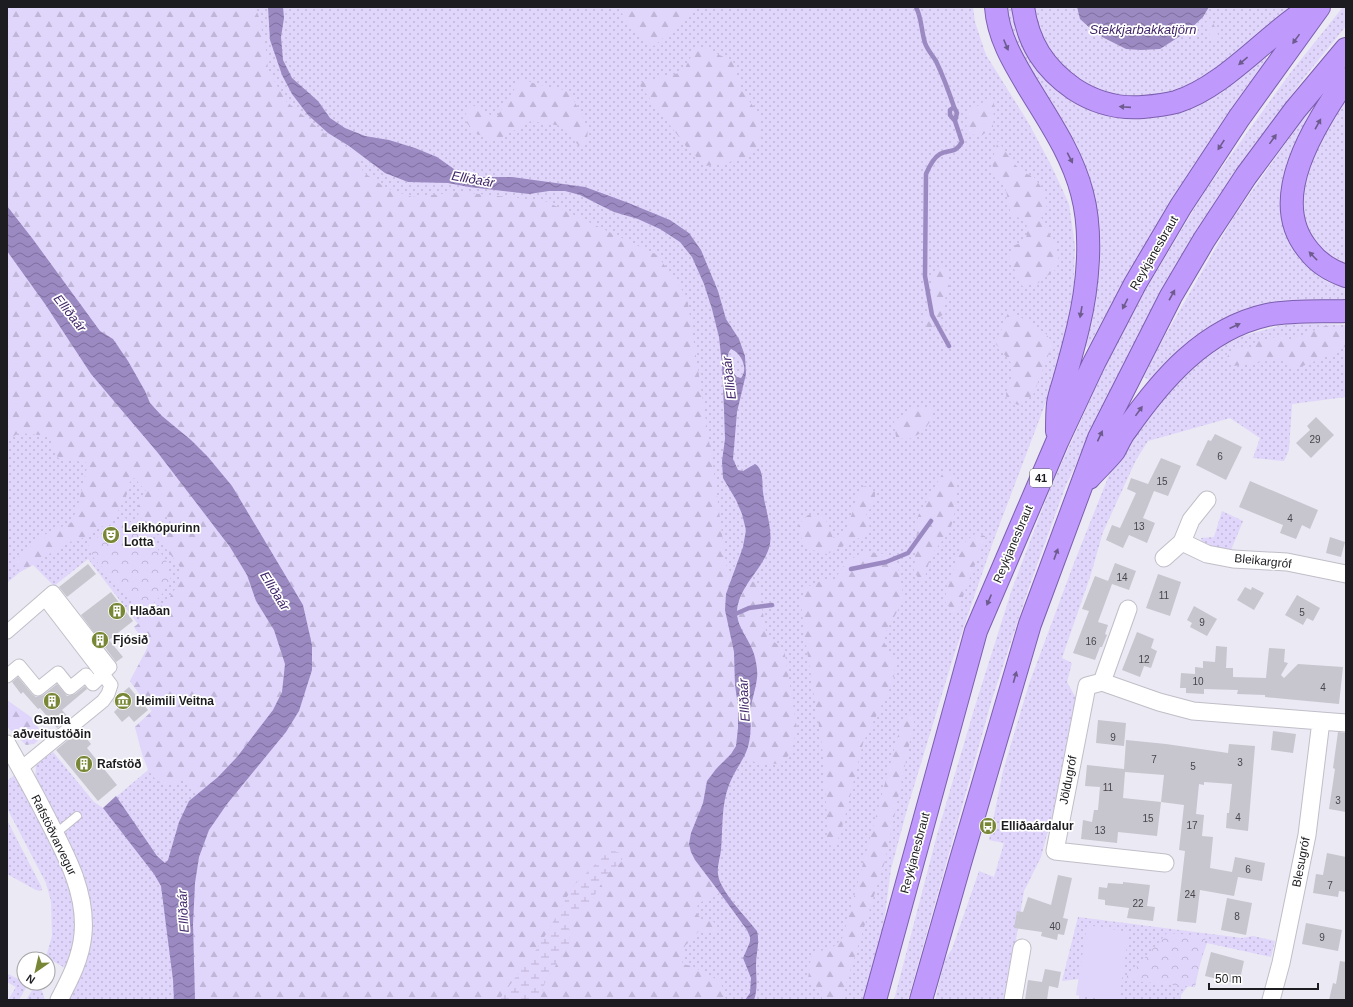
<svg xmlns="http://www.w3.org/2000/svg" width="1353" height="1007" viewBox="0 0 1353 1007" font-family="Helvetica,sans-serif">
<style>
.grass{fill:url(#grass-dots)}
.forest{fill:url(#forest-firs)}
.wetland{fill:url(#wetland-marsh)}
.park{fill:url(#park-crowns)}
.pitch{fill:#e0d5fb}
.water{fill:url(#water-waves);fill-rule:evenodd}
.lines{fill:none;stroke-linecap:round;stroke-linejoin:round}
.stream{stroke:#9b89c2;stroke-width:4.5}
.building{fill:#c7c5ce;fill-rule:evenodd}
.service-casing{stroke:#c1bec8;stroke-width:10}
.pedestrian-casing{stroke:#c1bec8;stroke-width:15}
.minor-casing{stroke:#c1bec8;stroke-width:19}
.trunk-casing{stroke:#7c5eaf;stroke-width:24}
.service{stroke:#fff;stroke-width:8}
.pedestrian{stroke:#fff;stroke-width:13}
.minor{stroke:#fff;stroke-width:17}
.trunk{stroke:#bf9afc;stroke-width:22}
.oneway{fill:#6e5b8e}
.labels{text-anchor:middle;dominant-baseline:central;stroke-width:3.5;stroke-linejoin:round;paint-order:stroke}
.number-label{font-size:10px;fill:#48464c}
.shield{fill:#fff;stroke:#616063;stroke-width:1}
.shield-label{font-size:11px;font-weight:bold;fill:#1d1c20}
.street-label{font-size:12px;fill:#1d1c20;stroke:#fff}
.poi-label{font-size:12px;font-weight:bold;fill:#1d1c20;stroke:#fff;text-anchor:start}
.water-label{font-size:13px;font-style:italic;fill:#42266a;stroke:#fff}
</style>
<defs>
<pattern id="grass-dots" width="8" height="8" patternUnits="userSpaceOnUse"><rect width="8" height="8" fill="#e0d5fb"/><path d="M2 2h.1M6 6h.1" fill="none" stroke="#c0b6d7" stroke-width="1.8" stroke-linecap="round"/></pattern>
<pattern id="forest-firs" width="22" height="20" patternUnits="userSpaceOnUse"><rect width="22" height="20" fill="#e0d5fb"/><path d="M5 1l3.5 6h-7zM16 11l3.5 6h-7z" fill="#c0b6d7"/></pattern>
<pattern id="wetland-marsh" width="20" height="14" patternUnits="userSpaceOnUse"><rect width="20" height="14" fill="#e0d5fb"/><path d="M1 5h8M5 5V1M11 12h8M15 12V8" fill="none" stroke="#c0b6d7"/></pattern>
<pattern id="park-crowns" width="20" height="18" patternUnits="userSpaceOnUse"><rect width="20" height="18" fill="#e0d5fb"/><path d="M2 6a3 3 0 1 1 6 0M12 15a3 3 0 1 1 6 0" fill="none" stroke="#c0b6d7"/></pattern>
<pattern id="water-waves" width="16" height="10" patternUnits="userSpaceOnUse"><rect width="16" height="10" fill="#9b89c2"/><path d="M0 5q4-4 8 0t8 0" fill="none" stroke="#7e6f9d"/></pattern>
</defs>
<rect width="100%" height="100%" fill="#ebe9f3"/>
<path class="grass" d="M7,7H973L975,22L986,55L1028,122L1051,165L1069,204L1075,246L1073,299L1066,338L1049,394L993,542L953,658L908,806L891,869L883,929L864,1000H66L89,912L35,783L36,765L53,752L94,802L103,808L148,770L135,727L152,711L130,681L148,647L134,627L138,624L88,559L54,586L33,565L20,572L7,583Z
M1005,7H1017L1024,36L1119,114L1263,55L1269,62L1219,129L1158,224L1118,292L1088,347L1080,344L1093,289L1100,247L1093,194L1067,134L1050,101L1024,63L1008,32Z
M1028,7H1077C1078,11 1079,16 1081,19C1091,34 1110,41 1126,49L1203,17L1209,7H1292L1225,68L1179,94L1147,101L1107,97L1079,84L1036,40Z
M1343,7H1346V26L1303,79L1235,175L1173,273L1122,368L1066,485L1029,587L992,699L908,1000H894L938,831L976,703L1012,589L1050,489L1110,356L1146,289L1205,191L1291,72Z
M1346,89V271L1304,236L1300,185Z
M1317,99L1323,102L1290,240L1306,266L1327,282L1346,288V302H1305L1151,381L1144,377L1158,348L1233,218Z
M1290,323L1346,325V397L1292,404L1289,450L1284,461L1253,458L1260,438L1230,418L1148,441L1136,460L1103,532L1091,574L1062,658L1072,663L1067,682L1077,700L1051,828L1047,834L1041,857L1024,891L1006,1000H935L945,959L952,949L979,871L994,877L1004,843L989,840L1003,771L1029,684L1074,563L1115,460L1159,397L1205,356L1242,336Z
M1222,511L1243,521L1231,550L1212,549L1202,545L1201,538L1214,537Z
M16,774L66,870L76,914L75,947L65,968L46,957L52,936L51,901L46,883L7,808V781Z
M7,820L41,886L42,890L40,891L36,890L7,874Z
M1078,917L1242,938L1253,936L1275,941L1271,957L1207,943L1196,976L1181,995V1000H1079V979L1062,981Z
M8,974L28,984L19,1000H8L16,987L7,982Z
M36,984L40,985L45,1000H26Z"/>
<path class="forest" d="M7,7H255L259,17L266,50L268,70L286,101L325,134L358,154L363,172L386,188L412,197L461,192L545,201L657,255L687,297L715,480L726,565L733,576L726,594L725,610L734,652L735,685L738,706V728L736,746L731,754L716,769L707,781L705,788L703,803L699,815L695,860L720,893L699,903L695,911L702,920H711L716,924L717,929L713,933L698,932L685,946L682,964L692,966L721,982L724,996L727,1000H539L546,980L569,945L570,920L593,898L606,875L621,861L574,885L541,943L499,1000H195L193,924L195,883L199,857L209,830L227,804L312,645L303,605L232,486L208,457L191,440L162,416L150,403L145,391L128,361L113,339L100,331L32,238L7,206Z
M618,7H696V9L654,46L632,30Z
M1211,18L1219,37L1213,41L1204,24Z
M697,45L733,61L742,91L760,116L761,144L743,160L706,166L688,149L638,83L683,72Z
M521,79L536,84L569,91L588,128L587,140L579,146L562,126L531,121L495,141L475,133L463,118L472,105L496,118Z
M990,97L994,103L993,128L979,137L966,131L968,113Z
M998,141C1007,153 1017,173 1033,176L1044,191L1047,205L1041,217L1057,250L1059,261L1056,269L1037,284L1022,286L1009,258L1012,246C1029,241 1028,236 1026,220L1011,215L1004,181L994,177L992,161Z
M7,251L45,304L91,374L158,453L230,547L247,575L253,592L274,630L279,641L285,664L282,692L273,710L237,757L219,777L200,793L182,780C178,782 172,785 168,785C146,784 140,744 135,727L152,711L130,681L148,647L134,627L168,600L180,581V567L160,541L161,531L173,525L165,513L161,519L155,524L145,521L139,517C136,505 140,501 147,492L134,478L128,484L126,497L113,520L81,539L64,545L20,572L14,561L42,536L72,522L79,501L88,463L58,458L49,436L20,433L7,439Z
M942,267L947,271L949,280V290L943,303L945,313L937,319L933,327L927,328L923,320C926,312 931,304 932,296C935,282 928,276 942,267Z
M1008,313H1014L1046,334L1053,343L1033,395L1018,405L1007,400L1006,394L1015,368L996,344Z
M1325,326L1346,328V347H1337L1333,354L1295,369L1289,367L1280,359L1234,366L1227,361C1227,347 1241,347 1251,349L1255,342L1260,340L1266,342L1281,334L1291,340Z
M913,409H932L933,417L923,432L907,440L896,437L894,421Z
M944,471H951L955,477L957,503L950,531L931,555L925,577L920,581L914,571L918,516Z
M868,486L875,492V501L866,515C870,525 872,529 863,536L827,554C805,548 803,548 798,525L808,515C828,514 827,522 833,538L845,534L861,487Z
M975,534L985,536V541L972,572L958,610L953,612L944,600L961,545Z
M864,551L896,556L904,599L882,639L896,662L893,682L863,743L846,813L837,843L832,848L827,840V816L822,745L804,632L801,602L805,588L823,580H834L846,563Z
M749,580L758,584L767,637L784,649L797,729L791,752L782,764L757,763L743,758L748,747L752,727L751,707L757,677L746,635L739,623L737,611L740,599Z
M7,700L31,717L39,729L40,738L34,744L26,745L9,729L7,725Z
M908,714L915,717L885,861L841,1000H822V991L808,980L811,956L813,954L816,952L829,949L836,945L843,937L902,721Z"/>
<path class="wetland" d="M610,850L624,854L621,862L606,875L593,898L570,920L569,945L546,980L539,1000H499L541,943L574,885Z"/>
<path class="park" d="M124,517L138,528L151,533L153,543L166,560L171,577L163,593L151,606L135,605L94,558L88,545Z
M1167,933L1206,936L1195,987L1124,980L1128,974H1130Z"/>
<path class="pitch" d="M1087,925L1129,932L1119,1000H1107L1076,995Z"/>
<path class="water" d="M268,7H283L284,18L281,37L283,60L292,78L318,101L330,118L345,128L365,136L389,140L415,148L437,157L454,169L470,177H512L585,187L626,202L670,220L689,233L701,250L718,291L726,319L739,339L745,356L746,374L737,412L733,459L738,470L743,471L755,464C764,469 762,483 763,492C765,509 774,532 769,548C762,570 740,585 737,610C735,625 750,640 754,654C756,661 758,671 757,678C756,688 752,698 751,708C750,722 752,732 748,747C744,760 734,771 729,785C721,805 723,829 721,850C720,858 717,866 718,874C719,890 747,918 757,931C760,943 756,953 756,965C756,978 758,988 754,1000H745L750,993L751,978L743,958L750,942V937L747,930L720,893L695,860L691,852L689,844L691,833L703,803L707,781L716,769L731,754L736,746L738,728V706L735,685L734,652L725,610L726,594L743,547L746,530L742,514L736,500L723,478L722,461L725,439L724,409L722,365L719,337L712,309L704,284L692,257L680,242L660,229L638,219L614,212L580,195L565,191H549L529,194L469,187L448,183L408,182L385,173L349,146L328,133L308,115L292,94L282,75L270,40ZM731,349C741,353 749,368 741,378L737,377C731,371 724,356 731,349Z
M1077,7H1209L1203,17L1188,31L1160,49L1141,50L1126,49L1104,38L1093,31L1080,19Z
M7,206L32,238L100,331L113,339L128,361L145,391L150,403L162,416L191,440L208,457L232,486L303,605L312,645V670L299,711L286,732L227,804L209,830L199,857L195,883L193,924L195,1000H174L173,980L161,886L154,874L103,808L116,796L157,856L165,863L168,860L179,822L189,801L218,777L237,757L273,710L282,692L285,664L274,630L256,601L247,575L230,547L158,453L91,374L45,304L7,251Z"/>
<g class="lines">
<path class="stream" d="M916,7C922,19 921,30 925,43C927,49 932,55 936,61C943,76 949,92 954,107L950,110V115L955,121L962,142C955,154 950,149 940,154C933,158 929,167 926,174L925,276L932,315L949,346
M954,107L957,113L955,121
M851,569L886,562L908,553L931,521
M733,615L749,608L772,605"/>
</g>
<path class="building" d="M1316,417L1334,435L1311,458L1296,443L1310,430L1307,426Z
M1215,434L1242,447L1226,480L1196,465L1208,440L1211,441Z
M1161,458L1181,466L1168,496L1154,491L1143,518L1155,523L1147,543L1129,535L1123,548L1106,540L1112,525L1120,528L1136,493L1127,489L1131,478L1148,484Z
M1250,481L1318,510L1310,529L1302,525L1296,539L1280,533L1283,525L1239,507Z
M1330,537L1345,542L1341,557L1326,553Z
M1115,563L1136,571L1129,590L1112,584L1098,622L1108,625L1105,634L1107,635L1102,647H1100L1095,660L1073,653L1089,611L1082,609L1095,576L1108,581Z
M88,564L96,574L67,597L59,587Z
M1158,574L1181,582L1170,616L1146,608Z
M1245,587L1251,590L1252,587L1264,593L1254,610L1237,600Z
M111,592L133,621L109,640L123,657L116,662L81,615Z
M1297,595L1320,608L1313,621L1307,618L1303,625L1285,615Z
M1194,606L1217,619L1207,636L1190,627L1192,623L1187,620Z
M1137,632L1154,639L1151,648L1157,651L1151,668L1144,666L1140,677L1122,670Z
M1216,646L1227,647L1226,668H1233V677L1266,678L1269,648L1285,649L1284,662L1288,663L1281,675L1284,678L1298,664L1343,667L1339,704L1265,697V695L1237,694L1238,690L1204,689V694L1186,693V688H1180L1181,673L1195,674V667L1203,668V661L1215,662Z
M18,677L32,694L36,697L43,695L57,684L67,696L75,694L85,686L87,689L62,710L69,718L57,728L40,708L38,709L23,692L21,694L12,682Z
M129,687L148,710L134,722L129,716L122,722L114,712L118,708L113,701Z
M1098,720L1126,723L1124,746L1096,743Z
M80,730L91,744L87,748L117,785L98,801L56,750Z
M1273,731L1296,734L1293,753L1271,750Z
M1338,732L1346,733V812L1329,809L1335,769L1333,768Z
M1126,740L1166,744L1228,753L1229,744L1255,746L1248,831L1226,828L1227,813H1229L1232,784L1204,782V785L1199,784L1196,814L1204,815L1202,836L1213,837L1210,868L1232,872L1235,857L1265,863L1262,881L1238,877L1234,896L1200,890L1196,923L1177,921L1185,851L1179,850L1184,805L1161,802L1157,836L1118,832L1117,843L1081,839L1083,820L1092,822L1094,810H1098L1100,787L1085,786L1087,765L1124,769ZM1125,772L1164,775L1161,802L1123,798Z
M1327,853L1346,857V892L1339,891L1338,897L1313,893L1316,874L1323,875Z
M1058,875L1072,878L1063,918L1068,919L1064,935L1058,934L1057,940L1041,936L1042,932L1014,928L1017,911L1023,912L1028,897L1051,905Z
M1123,882L1150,885L1147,906L1155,907L1153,921L1127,918L1129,908L1105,905V900L1098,899L1099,887L1107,888L1108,883L1123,884Z
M1227,898L1252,903L1246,935L1221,930Z
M1306,923L1342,930L1338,951L1302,944Z
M1211,952L1244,961L1239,984L1205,976Z
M1340,961L1346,962V1000H1329L1333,983L1336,984Z
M1045,969L1061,972L1058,988L1049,986L1047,1000H1025L1028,980L1042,982Z"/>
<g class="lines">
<defs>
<path id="service" d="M55,834L77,816"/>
<path id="pedestrian" d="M7,632L53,592L92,642L91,643L110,667L93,684L86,675L70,688L58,673L38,689L19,666L7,676
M21,768L103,701L108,694L111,685L45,599"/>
<path id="minor" d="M1182,542L1207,554L1233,559L1287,562L1346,574
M1164,558L1182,542L1191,520L1207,500
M1102,682L1128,609
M7,744C20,767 33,790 45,814C64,851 87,891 83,934C81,958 70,979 59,1000
M1165,863L1055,851L1087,686L1102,682L1159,702L1193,711L1346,723
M1013,1000L1022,948
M1271,1000L1281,963L1307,835L1321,721"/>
<path id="trunk" d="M996,7C998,37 1014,63 1029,88C1049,121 1072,154 1082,193C1093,234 1088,287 1078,328C1074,345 1069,363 1064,381C1062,388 1059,396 1058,404C1057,413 1057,422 1057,431
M1023,7C1028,43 1044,68 1074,89C1094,102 1118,109 1143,107C1154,106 1165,105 1176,102C1225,87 1267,34 1311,7
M1346,79C1315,125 1265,200 1309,251C1319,264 1331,271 1346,276
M1089,478C1097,469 1107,460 1114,451C1118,444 1121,436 1126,430C1161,380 1204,329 1267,315C1293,310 1320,312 1346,311
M875,1000L976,631L1057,442L1094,363L1135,284L1181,206L1239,118L1319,7
M921,1000L960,863L1030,624L1099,438L1171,296L1204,240L1246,176L1295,110L1346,49"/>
</defs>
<use href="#service" class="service-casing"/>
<use href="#pedestrian" class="pedestrian-casing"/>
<use href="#minor" class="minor-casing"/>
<use href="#trunk" class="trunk-casing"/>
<use href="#service" class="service"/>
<use href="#pedestrian" class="pedestrian"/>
<use href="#minor" class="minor"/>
<use href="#trunk" class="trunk"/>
</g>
<defs><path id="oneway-solid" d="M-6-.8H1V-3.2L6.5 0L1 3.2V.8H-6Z"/></defs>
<g class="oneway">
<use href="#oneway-solid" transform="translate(1296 39) rotate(126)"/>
<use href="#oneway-solid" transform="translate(1006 45) rotate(67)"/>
<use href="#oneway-solid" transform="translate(1243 61) rotate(140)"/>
<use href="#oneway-solid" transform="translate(1125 107) rotate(-176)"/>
<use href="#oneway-solid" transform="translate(1318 124) rotate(-61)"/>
<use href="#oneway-solid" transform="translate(1273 139) rotate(-54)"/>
<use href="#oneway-solid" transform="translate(1221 145) rotate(123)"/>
<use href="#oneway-solid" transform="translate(1070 158) rotate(63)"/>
<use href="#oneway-solid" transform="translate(1313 256) rotate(-134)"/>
<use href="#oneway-solid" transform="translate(1172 295) rotate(-61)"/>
<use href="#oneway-solid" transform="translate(1125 304) rotate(117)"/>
<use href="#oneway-solid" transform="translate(1081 312) rotate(100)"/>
<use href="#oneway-solid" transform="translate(1235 326) rotate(-24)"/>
<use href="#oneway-solid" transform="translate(1139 411) rotate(-54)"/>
<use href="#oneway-solid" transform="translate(1100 436) rotate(-65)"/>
<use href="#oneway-solid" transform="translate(1056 554) rotate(-70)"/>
<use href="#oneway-solid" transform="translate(989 600) rotate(113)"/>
<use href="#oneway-solid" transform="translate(1015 677) rotate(-74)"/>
</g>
<defs>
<symbol id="theatre-disc" viewBox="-11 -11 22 22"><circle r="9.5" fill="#788736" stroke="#fff"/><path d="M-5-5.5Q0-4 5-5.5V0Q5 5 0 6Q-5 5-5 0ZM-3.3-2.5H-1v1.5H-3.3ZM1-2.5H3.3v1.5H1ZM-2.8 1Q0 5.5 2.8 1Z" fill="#fff"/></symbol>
<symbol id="building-disc" viewBox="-11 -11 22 22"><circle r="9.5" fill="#788736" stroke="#fff"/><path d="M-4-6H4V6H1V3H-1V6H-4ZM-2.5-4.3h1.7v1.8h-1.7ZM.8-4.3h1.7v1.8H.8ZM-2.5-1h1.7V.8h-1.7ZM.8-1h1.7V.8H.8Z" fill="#fff"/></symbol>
<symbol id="museum-disc" viewBox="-11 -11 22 22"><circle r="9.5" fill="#788736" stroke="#fff"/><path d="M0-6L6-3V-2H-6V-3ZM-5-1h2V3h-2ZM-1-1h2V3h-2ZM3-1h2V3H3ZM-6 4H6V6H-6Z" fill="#fff"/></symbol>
<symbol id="bus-disc" viewBox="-11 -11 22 22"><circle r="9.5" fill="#788736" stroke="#fff"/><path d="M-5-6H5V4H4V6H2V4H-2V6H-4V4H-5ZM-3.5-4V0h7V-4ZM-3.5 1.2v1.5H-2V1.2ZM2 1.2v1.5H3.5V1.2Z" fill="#fff"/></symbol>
</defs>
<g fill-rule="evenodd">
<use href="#theatre-disc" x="101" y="525" width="20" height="20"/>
<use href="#building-disc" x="107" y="601" width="20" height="20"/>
<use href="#building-disc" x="90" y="630" width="20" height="20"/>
<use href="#building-disc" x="42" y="691" width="20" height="20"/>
<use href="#museum-disc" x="113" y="691" width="20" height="20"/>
<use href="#building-disc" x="74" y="754" width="20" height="20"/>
<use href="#bus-disc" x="978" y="816" width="20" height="20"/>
</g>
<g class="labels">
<g class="number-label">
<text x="1315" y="439">29</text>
<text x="1220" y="456">6</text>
<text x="1162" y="481">15</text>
<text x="1290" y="518">4</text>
<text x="1139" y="526">13</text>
<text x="1122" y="577">14</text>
<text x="1164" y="595">11</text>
<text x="1302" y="612">5</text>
<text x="1202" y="622">9</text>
<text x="1091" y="641">16</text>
<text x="1144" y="659">12</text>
<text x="1198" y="681">10</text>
<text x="1323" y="687">4</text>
<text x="1113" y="737">9</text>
<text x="1154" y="759">7</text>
<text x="1240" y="762">3</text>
<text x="1193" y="766">5</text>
<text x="1108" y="787">11</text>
<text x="1338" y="800">3</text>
<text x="1238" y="817">4</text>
<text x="1148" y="818">15</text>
<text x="1192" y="825">17</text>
<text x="1100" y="830">13</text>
<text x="1248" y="869">6</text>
<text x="1330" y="885">7</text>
<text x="1190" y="894">24</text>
<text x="1138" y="903">22</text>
<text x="1237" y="916">8</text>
<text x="1055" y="926">40</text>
<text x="1322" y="937">9</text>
</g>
<rect class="shield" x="1030" y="469" width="22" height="18" rx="3"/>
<g class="shield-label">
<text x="1041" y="478">41</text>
</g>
<g class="street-label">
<text transform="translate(1154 253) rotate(-60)">Reykjanesbraut</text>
<text transform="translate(1013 544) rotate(-67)">Reykjanesbraut</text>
<text transform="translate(1263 561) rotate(6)">Bleikargróf</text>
<text transform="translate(1068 780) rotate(-79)">Jöldugróf</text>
<text transform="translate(54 835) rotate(64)">Rafstöðvarvegur</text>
<text transform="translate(915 853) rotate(-75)">Reykjanesbraut</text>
<text transform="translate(1301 862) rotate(-79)">Blesugróf</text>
</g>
<g class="poi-label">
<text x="124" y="528">Leikhópurinn<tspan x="124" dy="14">Lotta</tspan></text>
<text x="130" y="611">Hlaðan</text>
<text x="113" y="640">Fjósið</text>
<text x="136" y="701">Heimili Veitna</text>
<text x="52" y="720" text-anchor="middle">Gamla<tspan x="52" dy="14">aðveitustöðin</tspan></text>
<text x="97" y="764">Rafstöð</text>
<text x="1001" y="826">Elliðaárdalur</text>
</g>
<g class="water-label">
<text x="1143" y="29">Stekkjarbakkatjörn</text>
<text transform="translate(473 179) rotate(10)">Elliðaár</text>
<text transform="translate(70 313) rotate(52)">Elliðaár</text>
<text transform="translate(729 378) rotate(-97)">Elliðaár</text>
<text transform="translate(275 591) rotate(58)">Elliðaár</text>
<text transform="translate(744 700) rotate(-93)">Elliðaár</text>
<text transform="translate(183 911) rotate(-93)">Elliðaár</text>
</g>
</g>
<rect width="1353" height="1007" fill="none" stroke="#1d1c20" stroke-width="16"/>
<g transform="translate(36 971) rotate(214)"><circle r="19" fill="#ffffff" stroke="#a5a4a6"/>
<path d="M0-3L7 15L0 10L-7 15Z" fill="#788736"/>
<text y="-6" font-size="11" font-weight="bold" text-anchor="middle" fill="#1d1c20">N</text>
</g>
<path d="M1209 983v6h109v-6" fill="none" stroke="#1d1c20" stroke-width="2"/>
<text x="1215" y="983" font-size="12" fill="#1d1c20" stroke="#ffffff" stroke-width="3" paint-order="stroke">50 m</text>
</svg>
